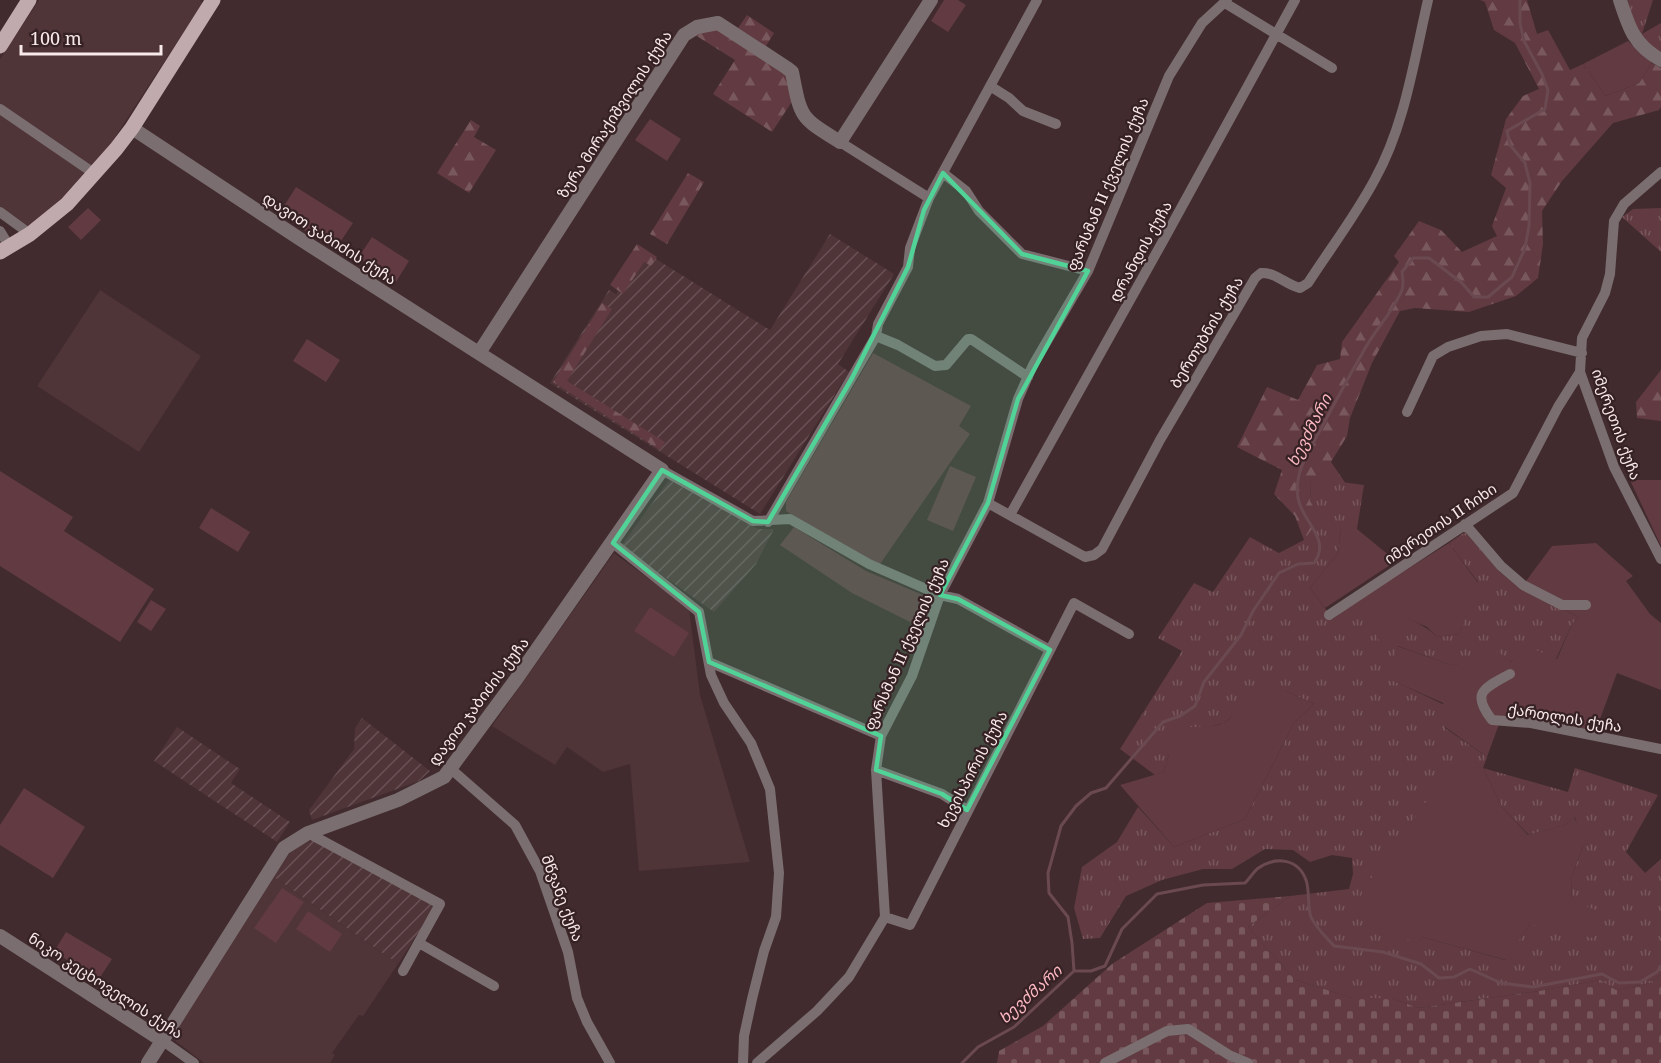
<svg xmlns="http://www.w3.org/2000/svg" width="1661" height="1063" viewBox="0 0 1661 1063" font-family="'Noto Serif','Noto Sans Georgian',serif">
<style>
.built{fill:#4f3438}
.industrial{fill:url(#industrial-furrows)}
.grass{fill:url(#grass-tufts);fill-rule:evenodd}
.forest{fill:url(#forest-firs)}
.cemetery{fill:url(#cemetery-stones)}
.green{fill:#613b41}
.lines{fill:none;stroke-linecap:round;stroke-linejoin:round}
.stream{stroke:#6b4951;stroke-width:3}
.minor{stroke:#7a6e70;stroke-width:10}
.tertiary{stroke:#7a6e70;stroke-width:14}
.primary{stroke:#c1aaad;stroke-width:15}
.marked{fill:#51d398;fill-opacity:0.2;stroke:#51d398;stroke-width:4.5;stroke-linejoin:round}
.labels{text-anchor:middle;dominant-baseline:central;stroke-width:4.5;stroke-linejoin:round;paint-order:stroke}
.street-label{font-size:15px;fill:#f8e9eb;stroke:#362124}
.water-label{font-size:16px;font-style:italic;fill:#fcb9c2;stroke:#362124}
</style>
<defs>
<pattern id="industrial-furrows" width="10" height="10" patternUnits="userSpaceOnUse" patternTransform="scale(1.5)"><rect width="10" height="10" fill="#4f3438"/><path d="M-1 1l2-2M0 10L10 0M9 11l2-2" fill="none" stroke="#695155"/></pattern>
<pattern id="grass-tufts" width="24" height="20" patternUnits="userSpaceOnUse" patternTransform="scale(1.5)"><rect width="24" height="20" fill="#613b41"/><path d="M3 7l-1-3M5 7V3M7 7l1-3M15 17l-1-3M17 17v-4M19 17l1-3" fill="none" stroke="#78575d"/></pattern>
<pattern id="forest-firs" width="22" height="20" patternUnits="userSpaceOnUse" patternTransform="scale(1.5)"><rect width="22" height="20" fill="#613b41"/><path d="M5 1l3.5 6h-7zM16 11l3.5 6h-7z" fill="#78575d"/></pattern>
<pattern id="cemetery-stones" width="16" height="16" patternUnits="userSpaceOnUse" patternTransform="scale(1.5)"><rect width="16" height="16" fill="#613b41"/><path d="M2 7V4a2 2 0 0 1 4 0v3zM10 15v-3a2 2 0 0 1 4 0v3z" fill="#78575d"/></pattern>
</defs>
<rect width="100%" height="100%" fill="#412b2e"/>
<path class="built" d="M39,0H200L202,4L104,154L66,195L27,228L0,210V59Z
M100,290L201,356L139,452L37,386Z
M614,553L689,608L700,695L750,862L639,871L630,764L603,772L567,747L555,765L492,726Z
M274,877L398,964L363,1016L359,1015L332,1053L335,1055L330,1063H204L172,1038L173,1031Z"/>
<path class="industrial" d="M830,234L894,274L838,364L849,372L760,514L550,383L609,290L616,294L643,251L770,330Z
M669,480L758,529H774L756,564L714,612L621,546Z
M362,718L430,771L419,781L312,820L309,810L354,749L355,728Z
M177,727L240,769L231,783L290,822L277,842L154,761Z
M315,839L434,903L435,907L398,964L274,877L293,848Z"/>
<path class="grass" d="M1628,0H1653L1642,34L1661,23V54C1642,44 1632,20 1628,0Z
M1661,208V252L1622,217L1633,209Z
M1311,478L1364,485L1357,529H1341L1338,553L1310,588L1333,619L1355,602C1383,611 1416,616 1437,637L1459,634L1478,582L1449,543L1465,532L1500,572L1520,589L1579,617L1572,624L1556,659L1451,665L1398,646L1390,679L1457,711L1445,728L1487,757L1483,768L1568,792L1575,768L1658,795L1626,852L1645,873L1661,859V975L1650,983L1616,990L1600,980L1539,991L1418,1008L1392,998H1353L1295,980L1248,927L1290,896L1349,889L1353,874L1352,858L1332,855L1310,862L1293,850L1265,849L1232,869H1203L1162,880L1126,896L1100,938L1083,939L1074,908L1082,867L1117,842L1138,807L1174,847L1245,819L1294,723L1314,704L1286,691L1239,711L1224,723L1209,727H1183L1169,754L1164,772L1155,775L1120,749L1182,651L1158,638L1194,583L1213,592L1250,537L1279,553L1304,540L1310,501ZM1483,768L1502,807L1529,835L1565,825L1575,817L1583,846L1571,879L1572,901L1530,924L1505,960L1422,937L1418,943Z"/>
<path class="forest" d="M1480,0H1527L1537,34L1548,30L1570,70L1583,64L1606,96L1639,83L1652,63L1661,68V107L1659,110L1613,123L1562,181L1542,211L1543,244L1538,278L1516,296L1469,312L1415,308L1400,311L1372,363L1350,418L1347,436L1331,462L1346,484L1311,479L1310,501L1320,518L1304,540L1295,516L1274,494L1282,470L1237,447L1267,387L1298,400L1317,365L1340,359L1342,342L1399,262L1394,256L1419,221L1441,230L1462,252L1497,236L1492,226L1506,188L1491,175L1506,119L1523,96L1539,89L1515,43L1494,30L1485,2Z
M747,15L774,33L766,46L738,28Z
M714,28L791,78L793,100L772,132L713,94L735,60L695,35Z
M471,120L480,126L474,137L496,150L469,193L437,173Z
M688,173L704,182L667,244L650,234Z
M637,244L657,257L651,266L644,262L623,294L610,285Z
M602,303L612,309L567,381L665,442L660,450L553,382Z
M1661,370V421L1637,418L1636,402Z"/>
<path class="cemetery" d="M1290,896L1248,927L1295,980L1353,998H1392L1418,1008L1539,991L1600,980L1616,990L1650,983L1661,975V1063H997L999,1051L1043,1026L1112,964L1207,903Z"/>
<path class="green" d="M944,0H958L966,5L948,32L931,21Z
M1628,41L1652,63L1639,83L1606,96L1583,64Z
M650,119L681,139L667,161L635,140Z
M296,187L353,223L335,250L279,214Z
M88,208L101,220L81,240L68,227Z
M372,237L409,261L396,282L358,258Z
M307,339L340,360L326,382L293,361Z
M873,353L971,406L959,426L970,434L878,567L786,511V502Z
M950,466L976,477L953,531L927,520Z
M0,471L73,517L64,531L154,589L120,642L0,566Z
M1630,480H1661V546Z
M211,508L250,532L238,552L199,528Z
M794,527L866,571L930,598L932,600L924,629L852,593L780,545Z
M1341,529H1357L1396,561L1325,608L1310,588L1338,553Z
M1449,543L1478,583L1479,602L1469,608L1459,634L1437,637L1427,627L1406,618L1381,643L1355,602Z
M1596,543L1633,576L1626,581L1650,614L1661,623V690L1617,673L1596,730L1502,716L1487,757L1445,727L1456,711L1445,712L1443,703L1389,679L1397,646L1451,665L1477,662L1492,647L1511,662L1531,648L1557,659L1572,624L1579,617L1520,589L1552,546Z
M151,600L166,609L151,631L137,622Z
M650,607L689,633L674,657L634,631Z
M1248,688L1286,691L1314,704L1294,723L1245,819L1174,847L1120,785L1164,772L1169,754V740L1183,727C1224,727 1232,727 1248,688Z
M1451,767L1483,768L1502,807L1528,835L1565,825L1574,817L1587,844L1583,846L1571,879L1572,901L1601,912L1593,938L1530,924L1506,960L1422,937L1418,944L1358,919L1362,891Z
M24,788L85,827L53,878L0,845V825Z
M282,888L304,902L276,943L254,928Z
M308,911L342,934L330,952L296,929Z
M66,932L112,959L99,979L54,952Z"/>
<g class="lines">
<path class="stream" d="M1074,971L1072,943L1068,917L1049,893L1048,873L1061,826L1076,806L1091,793L1106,788L1163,722L1180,716L1195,706L1204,682L1241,635L1253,611L1279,573L1298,564L1314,563C1331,540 1305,524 1299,502C1294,486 1300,467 1308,453C1326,419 1344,385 1363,352C1374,331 1393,312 1402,290C1404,284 1403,278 1402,272L1413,258H1429L1462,283L1474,297H1488L1512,277L1525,248L1529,226L1530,183L1525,163L1510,145L1507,131L1545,109L1548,90L1542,74L1524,41L1520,23V0
M1074,971H1091L1105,966L1122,929L1157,894L1203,885L1245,883C1249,879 1253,873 1257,869C1275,856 1298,858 1306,880C1310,891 1307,906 1311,917C1316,928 1326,937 1334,946L1383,952L1421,964L1439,978L1454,977L1470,969L1501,983L1533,987L1602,974L1619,983L1640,982L1657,972L1661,966
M962,1063L978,1047L1014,1027L1074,971"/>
<path class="minor" d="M1225,3L1332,68
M990,86L1009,98L1023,111L1056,124
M0,109L95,174
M840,142L929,198
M1661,172L1624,204L1614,221L1610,274L1605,293L1582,338L1580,372L1614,467L1661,559
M943,173L966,191L979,211L1022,254L1088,271
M0,212L30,234
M0,231L6,241L4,250
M876,336L898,345L935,366L946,365L968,339H971L1028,377
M1407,412L1433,356L1448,347L1481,336L1507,334L1582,353
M662,470L753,521L790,519L869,564L940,595L958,599L1050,650
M988,503L1085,557L1094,555L1102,549L1160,440L1255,278L1261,273C1276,272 1286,285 1300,288L1308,283C1330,249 1356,215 1375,179C1405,125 1414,60 1428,0
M1010,515L1163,241L1295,0
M768,522L876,336L878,324L908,267L910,248L929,198L1037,0
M1465,524L1501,566L1523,585L1562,605H1586
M613,543L699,612L711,675L724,703L751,743L770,789L779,873L776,917L764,951L752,999L744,1036L743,1063
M1329,615L1513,493L1558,407L1580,372
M709,662L881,736
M1510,674C1485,688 1470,692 1492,720L1531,723L1661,749
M451,769L515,825L540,871L568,952L577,998L587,1022L610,1063
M876,770L942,794L967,810
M308,833L440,904L403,971
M885,917L910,925L1074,603L1129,634
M419,943L494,986
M163,1041L194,1063
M757,1063L817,1011L849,977L885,917L876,770L881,736L912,676L940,595L988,503L1018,399L1033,365L1088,271L1169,76L1202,23L1227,0
M1105,1063L1167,1031L1188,1029L1229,1055L1248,1063"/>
<path class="tertiary" d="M1620,0C1629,28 1634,45 1661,60
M132,128L300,239L662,470L517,678L444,777L398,800L308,833L284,848L148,1063
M479,353L684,35L697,27L718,23L787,68L792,72C801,119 800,117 840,142L931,0
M0,936L163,1041"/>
<path class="primary" d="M0,46L29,0
M0,252L30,234L67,204L116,149L132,128L213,0"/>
</g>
<path class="marked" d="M943,173L1022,254L1088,271L1018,399L988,503L940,595L958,599L1050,650L967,810L942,794L876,770L881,736L709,662L699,612L613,543L662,470L753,521L768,522L852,378L908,267L924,210Z"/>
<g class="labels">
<g class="street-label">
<text transform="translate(614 114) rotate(-57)">ზურა მირაქიშვილის ქუჩა</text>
<text transform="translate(1107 184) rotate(-67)">ფარსმან II ქველის ქუჩა</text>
<text transform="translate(330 238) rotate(33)">დავით ჯაბიძის ქუჩა</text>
<text transform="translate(1140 251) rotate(-61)">დრანდის ქუჩა</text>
<text transform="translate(1206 332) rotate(-59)">ბერთუბნის ქუჩა</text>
<text transform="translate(1617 424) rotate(70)">იმერეთის ქუჩა</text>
<text transform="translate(1440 523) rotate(-34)">იმერეთის II ჩიხი</text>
<text transform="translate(906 644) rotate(-66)">ფარსმან II ქველის ქუჩა</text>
<text transform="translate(478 701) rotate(-53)">დავით ჯაბიძის ქუჩა</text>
<text transform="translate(1565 717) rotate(9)">ქართლის ქუჩა</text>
<text transform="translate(972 769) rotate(-62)">ხევისპირის ქუჩა</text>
<text transform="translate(563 898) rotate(69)">მწვანე ქუჩა</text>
<text transform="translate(106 985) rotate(33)">ნიკო კეცხოველის ქუჩა</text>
</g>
<g class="water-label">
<text transform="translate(1309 430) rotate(-63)">ხევძმარი</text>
<text transform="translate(1030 994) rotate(-42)">ხევძმარი</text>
</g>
</g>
<path d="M21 45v9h140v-9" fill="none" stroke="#f8e9eb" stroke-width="3"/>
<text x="30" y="45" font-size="18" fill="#f8e9eb" stroke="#362124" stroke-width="4.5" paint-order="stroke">100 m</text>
</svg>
